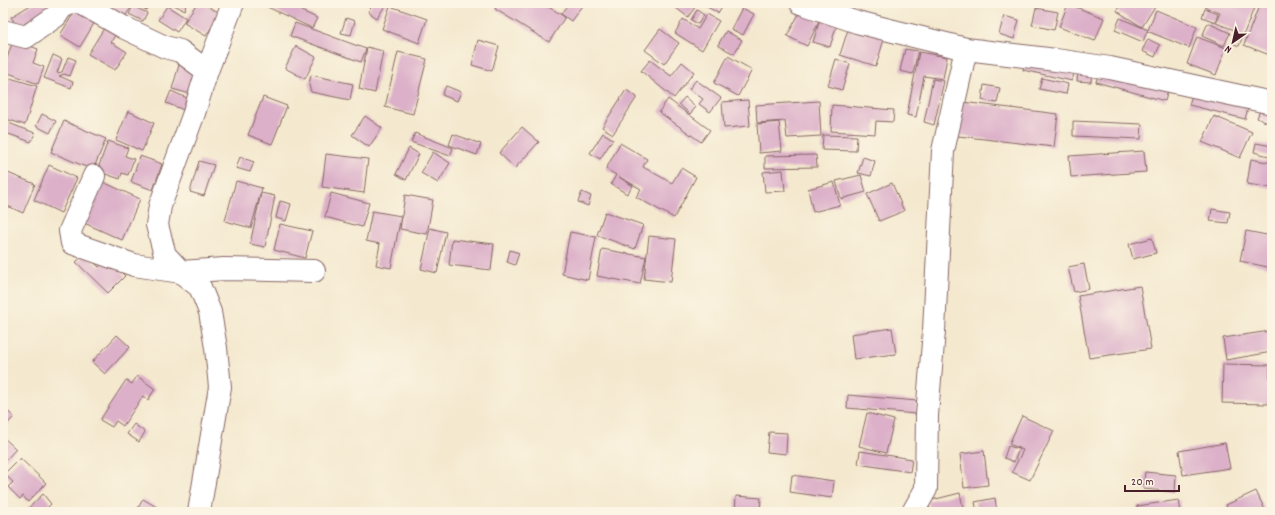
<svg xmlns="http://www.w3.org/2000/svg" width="1275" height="515" viewBox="0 0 1275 515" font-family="Dekko,sans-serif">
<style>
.building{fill:#dcb0c9}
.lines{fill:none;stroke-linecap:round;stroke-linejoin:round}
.minor-casing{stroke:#866664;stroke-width:24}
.minor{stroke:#fff;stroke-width:22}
</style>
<rect width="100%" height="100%" fill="#fcf5e5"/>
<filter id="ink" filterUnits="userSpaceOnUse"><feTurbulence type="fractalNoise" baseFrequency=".025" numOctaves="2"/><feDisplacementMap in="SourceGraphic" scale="8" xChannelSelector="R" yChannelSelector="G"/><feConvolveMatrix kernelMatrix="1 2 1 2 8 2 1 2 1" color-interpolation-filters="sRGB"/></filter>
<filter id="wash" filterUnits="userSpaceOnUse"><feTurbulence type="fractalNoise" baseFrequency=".012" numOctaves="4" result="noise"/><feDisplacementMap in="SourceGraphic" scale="16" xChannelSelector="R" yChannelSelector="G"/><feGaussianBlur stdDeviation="0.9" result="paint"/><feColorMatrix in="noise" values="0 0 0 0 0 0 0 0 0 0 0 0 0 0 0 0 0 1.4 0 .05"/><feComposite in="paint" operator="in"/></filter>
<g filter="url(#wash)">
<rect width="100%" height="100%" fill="#f4e9cf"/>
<g id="blocks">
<path class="building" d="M34,3H44L48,9L18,28L11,17Z
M110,3H127L132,6L122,21L105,10Z
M134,3H150L146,10Z
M170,3H187L184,10Z
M197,3H203L220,13L206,36L184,23Z
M259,3H284L317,18L312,28Z
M373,3H387L377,18L368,12Z
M499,3H542L565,17L549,42L495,9Z
M569,3H584L571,21L561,14Z
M674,3H698L688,17L672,5Z
M700,3H724L718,13Z
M1122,3H1157L1142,27L1117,11Z
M1206,3H1256L1239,46L1232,43L1237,31L1216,23L1220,13L1205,7Z
M1260,3H1272V56L1244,45Z
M1068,4L1104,18L1095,41L1059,27Z
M133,6L147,13L143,21L129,14Z
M167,6L186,18L177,32L158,20Z
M390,6L427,19L419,43L382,29Z
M77,8L96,20L80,47L60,35Z
M742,8L754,14L743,35L731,29Z
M1036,8L1058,12L1054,30L1032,25Z
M1205,9L1218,14L1215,22L1202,17Z
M697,10L704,15L698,24L691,20Z
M1156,10L1197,27L1189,48L1147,31L1143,42L1115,30L1120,18L1148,30Z
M800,12L819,21L807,46L787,36Z
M707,14L719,21L702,50L675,33L683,19L698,29Z
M1004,16L1019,20L1014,39L999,34Z
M346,18L355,21L351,35L341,33Z
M820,19L837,24L830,47L813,42Z
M295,23L366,49L361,62L290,36Z
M1208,23L1230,33L1224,46L1202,36Z
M106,25L117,32L111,42L127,52L115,70L88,54Z
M849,26L885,36L876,66L840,55Z
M660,29L679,43L664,64L645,50Z
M726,31L742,40L734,54L718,45Z
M1197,37L1226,48L1216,75L1187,64Z
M1148,39L1160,45L1155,57L1142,51Z
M13,40L38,49L33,63L44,67L38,84L3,71Z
M478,40L499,46L492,71L472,65Z
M296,46L316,57L305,79L285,68Z
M367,47L383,51L375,93L359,89Z
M905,49L918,51L913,74L900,71Z
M398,52L427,59L413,114L385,107Z
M919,52L947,57L943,79L924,76L916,117L907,115Z
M53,55L62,59L57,73L62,72L68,57L76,60L70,76L64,74L59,76L73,82L71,88L44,78Z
M728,56L752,70L738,96L714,83Z
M1026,57L1075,70L1072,81L1023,70Z
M836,59L850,64L842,90L828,86Z
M650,60L671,76L682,62L694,72L674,98L641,71Z
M179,65L201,71L194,95L172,89Z
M1078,68L1092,69L1091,82L1077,81Z
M1100,68L1169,87L1165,101L1096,82Z
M311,75L353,84L350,100L311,92L309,85Z
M10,78L37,86L25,125L3,118L5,108L3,107V100Z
M1042,78L1068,84L1066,94L1039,89Z
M933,79L944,81L934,125L924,122Z
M696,80L721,98L710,112L699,104L703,99L689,89Z
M984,85L1000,88L997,103L982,100Z
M446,86L461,92L457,101L442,95Z
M626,90L637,97L613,134L602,127Z
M171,91L194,101L189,112L166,103Z
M1193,91L1249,105L1245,119L1189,105Z
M263,97L287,106L272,144L248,135Z
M685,97L696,107L690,114L679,104Z
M668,99L710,130L701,142L659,112Z
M748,100L750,126L724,128L722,102Z
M819,101L821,136L787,138L785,121L757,123L756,105Z
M962,102L1058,114L1054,147L958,136Z
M832,105L894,110L893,122L876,121L875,134L831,131Z
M1262,106L1272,110V125L1257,118Z
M128,111L154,123L142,151L116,140Z
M42,114L56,121L50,133L36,126Z
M365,116L382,128L369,147L352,135Z
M1214,116L1252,132L1240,158L1202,142Z
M3,121L35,133L31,142L3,132Z
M64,121L106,139L93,170L51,152Z
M1073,121L1142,124L1141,139L1073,136Z
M779,122L782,151L759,153L757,124Z
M522,127L539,142L515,168L499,153Z
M415,133L453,148L450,156L411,142Z
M603,133L613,139L600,159L590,153Z
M453,134L481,144L477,155L449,145Z
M823,135L857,136L856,151L822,150Z
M108,141L128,148L125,156L134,159L128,175L122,173L120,179L97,171Z
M620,143L647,159L643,167L672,183L681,168L696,177L674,218L636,197L641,189L619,177L633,186L627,194L611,184L616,175L606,169Z
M1256,143L1272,146V157L1254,152Z
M409,148L419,154L406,180L396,174Z
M1144,151L1146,172L1071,177L1069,156Z
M433,152L450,163L438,183L421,173Z
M326,154L368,159L364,193L322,187Z
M816,155L817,167L765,168V156Z
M140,156L162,164L153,190L131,182Z
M240,157L254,162L250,172L236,168Z
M863,157L875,161L871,176L858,173Z
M1251,159L1272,163V188L1247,184Z
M199,161L214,165L204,196L190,192Z
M49,165L77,178L61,213L34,200Z
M783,170L785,191L765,192L763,172Z
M3,171L35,184L23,213L3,204Z
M861,175L866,192L841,199L836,181Z
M101,181L140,199L122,240L82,222Z
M236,181L262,188L251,228L225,221Z
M834,182L840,205L813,212L808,189Z
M892,183L904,211L879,221L867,194Z
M582,192L591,196L588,206L578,202Z
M261,193L275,196L265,247L250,244Z
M331,193L369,203L362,227L325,217Z
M405,195L433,200L427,234L400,229Z
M280,201L291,204L286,221L276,218Z
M1212,209L1230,212L1228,223L1210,221Z
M372,211L401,216L391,268L376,265L380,244L366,241Z
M605,212L643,225L635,249L597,235Z
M280,224L312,231L305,258L274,250Z
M430,228L446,232L437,273L421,269Z
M1246,231L1272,236V268L1240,261Z
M570,232L596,237L588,280L562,274Z
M649,236L676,239L671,282L644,279Z
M1152,238L1156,253L1133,259L1129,244Z
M452,239L494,244L491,270L449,265Z
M602,249L646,257L640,284L597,276Z
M510,250L519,253L515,265L507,262Z
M85,254L99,267L107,258L125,276L108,293L76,262Z
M1084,264L1089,289L1074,292L1068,267Z
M1140,286L1151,349L1089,358L1078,296Z
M892,328L896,354L854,359L851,334Z
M1270,331L1272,352L1226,360L1223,338Z
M117,335L130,347L105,374L92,362Z
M1223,364L1270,365L1269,404L1222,403Z
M137,376L155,389L148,400L143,396L123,426L116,421L112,427L100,420L126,380L132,384Z
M848,395L917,401L916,414L847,408Z
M3,407L14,417L3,428Z
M867,413L894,420L886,453L859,446Z
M1022,416L1054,431L1030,480L1012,472L1023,450L1009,444Z
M134,424L145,432L139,442L127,434Z
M769,432L787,433L786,454L767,452Z
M3,437L16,449L3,463Z
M1225,443L1230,468L1183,475L1179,451Z
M1008,446L1019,449L1014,462L1004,458Z
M860,451L912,459L910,472L858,464Z
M984,451L988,485L964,488L960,454Z
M20,458L46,483L28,502L23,496L20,499L8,487L13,482L4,474Z
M1145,472L1176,475L1175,492L1143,489Z
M792,475L834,481L832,498L790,492Z
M1256,491L1266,512H1229L1226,505Z
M960,493L964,512H930L928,501Z
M43,494L51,504L43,512H24Z
M736,496L761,498L760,512H735Z
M995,498L997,512H977L975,502Z
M143,499L165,512H136Z
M1179,500L1181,512H1137V506Z"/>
</g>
</g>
<g filter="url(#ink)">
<use href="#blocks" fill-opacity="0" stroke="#866664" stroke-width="1"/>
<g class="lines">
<defs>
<path id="minor" d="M81,3L125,28L165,47L180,51L207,71
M801,3L857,22L966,49L1056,60L1110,68L1272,103
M3,31L26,37L56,16L62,7L72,3
M94,176L70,231L72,243L134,265L181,272L224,269L314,271
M199,512L220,387L216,348L210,312L200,287L181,272L165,255L157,225L160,206L194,113L207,71L233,3
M913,512L926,489L927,415L934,331L943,151L966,49"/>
</defs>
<use href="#minor" class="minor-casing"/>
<use href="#minor" class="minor"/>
</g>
</g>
<rect width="1275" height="515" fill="none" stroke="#fcf5e5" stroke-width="16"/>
<g transform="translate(1233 42) rotate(214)" stroke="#fcf5e5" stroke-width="3" paint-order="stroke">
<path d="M0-3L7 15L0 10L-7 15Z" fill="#4a1f2b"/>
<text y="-6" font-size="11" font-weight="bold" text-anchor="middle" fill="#4a1f2b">N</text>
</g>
<path d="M1125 485v6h54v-6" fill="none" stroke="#4a1f2b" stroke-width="2"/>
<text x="1131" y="485" font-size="12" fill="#4a1f2b" stroke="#fcf5e5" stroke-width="3" paint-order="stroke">20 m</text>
</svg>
